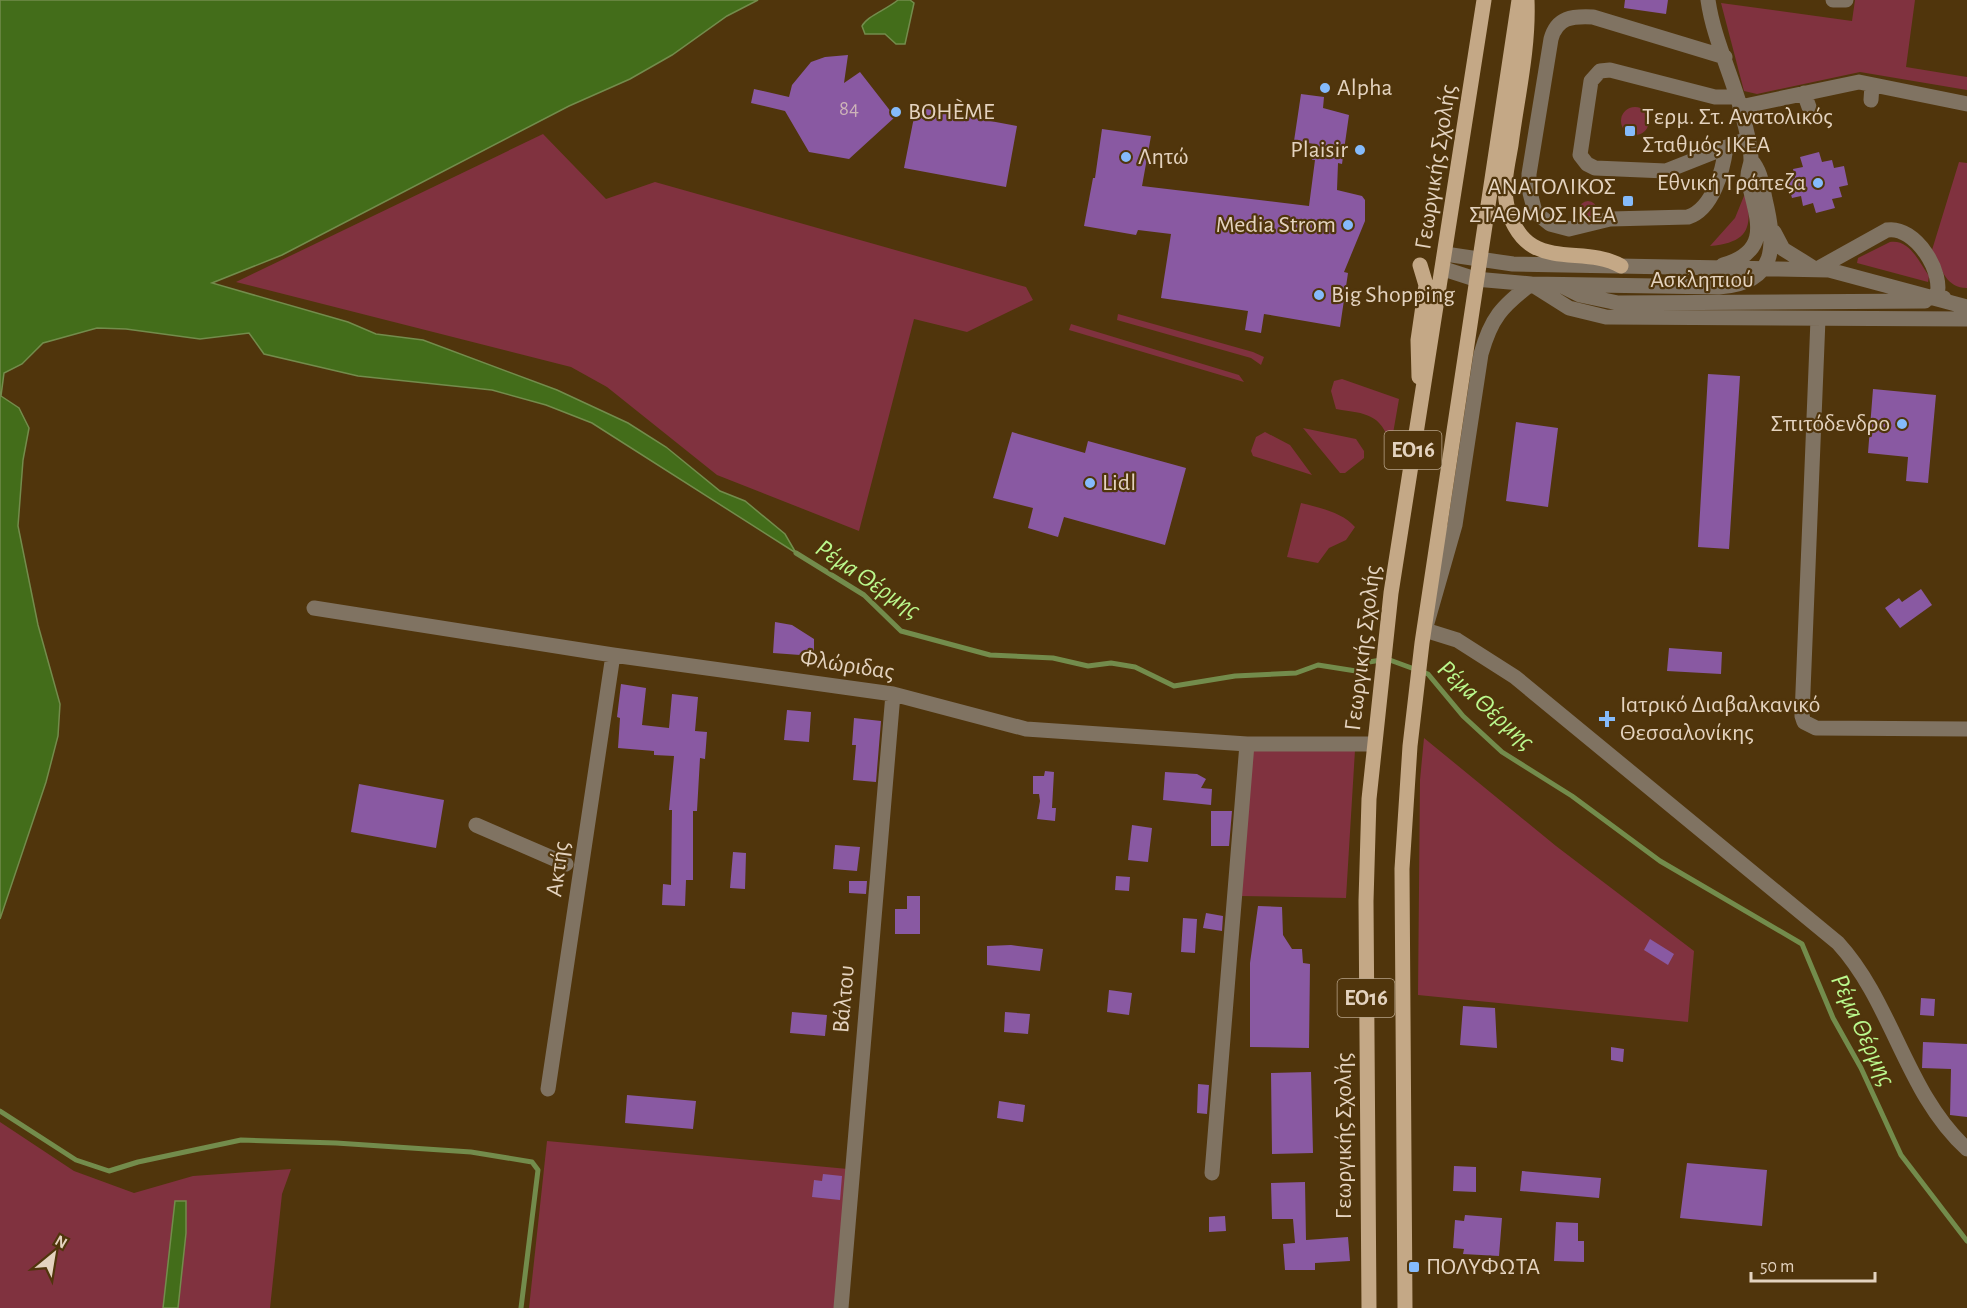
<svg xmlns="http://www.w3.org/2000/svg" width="1967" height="1308" viewBox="0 0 1967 1308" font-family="'Alegreya Sans',sans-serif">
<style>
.green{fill:#80323f}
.water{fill:#436d1a;stroke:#738c4c;stroke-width:1.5}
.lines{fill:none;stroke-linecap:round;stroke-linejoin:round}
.stream{stroke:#738c4c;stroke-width:5}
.building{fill:#8959a2}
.minor{stroke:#807362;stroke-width:15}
.major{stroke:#c4a886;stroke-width:15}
.poi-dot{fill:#85bbfb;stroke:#50350c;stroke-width:2}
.labels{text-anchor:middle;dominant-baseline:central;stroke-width:4.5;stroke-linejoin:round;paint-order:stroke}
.number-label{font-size:21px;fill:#cdb4b8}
.shield{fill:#50350c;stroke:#b8a489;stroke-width:1.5}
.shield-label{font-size:22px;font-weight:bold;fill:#e4d3bf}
.poi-label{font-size:24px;fill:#e4d3bf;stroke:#50350c;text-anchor:start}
.street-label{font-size:24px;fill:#e4d3bf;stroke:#50350c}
.water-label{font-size:26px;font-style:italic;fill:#bbf98d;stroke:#50350c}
</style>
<rect width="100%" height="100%" fill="#50350c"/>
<path class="green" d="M1855,0H1915L1906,67L1967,77V90L1860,72L1757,94L1744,91L1721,3L1852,21Z
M1621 121a14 14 0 1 1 28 0a14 14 0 1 1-28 0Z
M543,134L606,199L655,182L1026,287L1033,300L967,332L914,319L859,531L717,475L607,387L571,367L236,282Z
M1959,162L1967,163V288C1945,288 1941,267 1932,250Z
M1746,191C1752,226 1751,242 1710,246L1735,218Z
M1579 210a9 9 0 1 1 18 0a9 9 0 1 1-18 0Z
M1890,242C1910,239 1919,262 1929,276L1928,282L1857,263L1858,258Z
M1118,314L1253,352L1264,357L1261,365L1251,358L1117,320Z
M1071,324L1239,375L1244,382L1069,330Z
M1342,379L1399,399L1391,445C1380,413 1367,414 1336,409L1331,391L1334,381Z
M1303,428L1356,439L1364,451V458L1345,473H1340Z
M1265,432L1290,445L1312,475L1253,456L1251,451L1256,437Z
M1301,503C1320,508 1342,512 1355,527L1346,540L1329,548L1318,563L1287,557Z
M1424,738L1556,846L1694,951L1688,1022L1418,995L1420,780Z
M1251,749L1355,750L1346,898L1241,896Z
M0,1122L74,1171L134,1193L193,1176L291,1169L282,1194L270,1308H0Z
M547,1141L848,1169L835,1308H529Z"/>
<path class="water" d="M0,0H758L727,16L672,55L630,79L569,106L282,255L212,283L348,322L376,334L423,340L557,390L628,423L666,447L720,491L745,501L785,534L796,553L592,423L546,405L492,390L358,376L264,354L249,333L200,339L126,329L97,328L43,343L22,364L4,373L1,396L19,408L29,428L23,460L18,526L38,625L60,704L58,736L46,782L0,919Z
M898,0H910L914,3L905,44H896L885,34H865L862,26C867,16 886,10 898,0Z
M175,1201H186V1233L178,1308H163Z"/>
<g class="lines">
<path class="stream" d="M796,553L864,595L901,631L990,655L1053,658L1088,666L1111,663L1135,667L1174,686L1235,676L1296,673L1318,665L1356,671L1369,662L1387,659L1428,674L1463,716L1502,752L1572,796L1660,861L1802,944L1833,1018L1861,1068L1901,1155L1967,1241
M0,1111L76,1160L109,1171L138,1162L241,1140L336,1143L471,1152L532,1162L538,1170L521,1308"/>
</g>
<path class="building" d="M1625,0H1668L1666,14L1624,8Z
M848,55L844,83L860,72L895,117L849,159L809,152L785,111L751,103L754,89L789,97L792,85L811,62L825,57Z
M1301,94L1324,97L1323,108L1349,115L1342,164L1338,163L1337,190L1362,196L1365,200V221L1344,272L1348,273L1340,327L1264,314L1261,333L1245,330L1248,311L1161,298L1171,234L1138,230L1136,235L1084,226L1093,178H1095L1102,129L1151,136L1142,186L1309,206L1315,160H1312L1315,144L1294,141Z
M916,107L1017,126L1006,187L904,168Z
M1819,152L1822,162L1832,160L1834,168L1844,166L1848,185L1839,187L1842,197L1832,199L1835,208L1816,213L1813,203L1803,206L1801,196L1792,198L1787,181L1795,178L1793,169L1803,167L1800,157Z
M1708,374L1740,376L1729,549L1698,547Z
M1873,389L1936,395L1928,483L1906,481L1908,457L1868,453Z
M1516,422L1558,428L1548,507L1506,501Z
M1012,432L1085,453L1088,441L1186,468L1165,545L1064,517L1058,537L1028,528L1033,508L993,498Z
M1921,589L1932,605L1900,628L1885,608L1899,598L1902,602Z
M775,622L792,625L814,639V656L773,653Z
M1669,648L1722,652L1721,674L1667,671Z
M621,684L646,688L642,725L669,728L672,694L698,697L695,731L707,732L705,759L700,758L697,811H693V880H686L685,906L662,905L663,884L671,885L672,810H669L674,756L654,755V751L618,748L620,718L617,717Z
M787,710L811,712L809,742L784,740Z
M854,718L881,721L876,782L853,780L856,745H852Z
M1045,771L1054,772L1052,808H1056L1055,821L1037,819L1040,801L1039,794H1033V776H1044Z
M1165,772L1197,774L1206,779L1201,788L1212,789L1211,805L1163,800Z
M359,784L444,800L436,848L351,832Z
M1211,811H1232L1229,846H1211Z
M1132,825L1152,828L1148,862L1128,860Z
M835,845L860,847L857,871L833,869Z
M733,852L746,853L745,889L730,888Z
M1116,876L1130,877L1129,891L1115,890Z
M849,881H867L866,894L849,893Z
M907,896H920V934H895V909H907Z
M1258,906L1282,907L1283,935L1292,949H1302L1303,963L1310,964L1309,1048L1250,1047V963Z
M1206,913L1223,916L1222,931L1203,928Z
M1183,918L1197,919L1195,953L1181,952Z
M1650,939L1674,954L1668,965L1644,950Z
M1011,945L1043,949L1040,971L987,965V946Z
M1109,990L1132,993L1129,1015L1107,1012Z
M1921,998L1935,999L1934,1016L1920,1015Z
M1463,1006L1495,1008L1497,1048L1460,1045Z
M792,1012L827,1015L825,1036L790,1033Z
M1005,1012L1030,1014L1028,1034L1004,1032Z
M1923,1042L1967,1044V1117L1950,1115L1951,1069L1922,1068Z
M1611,1047L1624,1049L1623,1062L1611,1060Z
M1311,1072L1313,1153L1272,1154L1271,1073Z
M1198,1084L1209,1085L1207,1114L1197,1113Z
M627,1095L696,1101L693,1129L625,1123Z
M999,1101L1025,1105L1023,1122L997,1118Z
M1687,1163L1767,1170L1762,1226L1680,1218Z
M1454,1166L1476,1167V1192L1453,1191Z
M1522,1171L1601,1178L1599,1198L1520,1191Z
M823,1174L842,1176L840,1200L812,1197L814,1180L822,1181Z
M1305,1182L1306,1240L1348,1237L1350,1261L1315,1263V1270H1285L1283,1244L1295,1243L1293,1219H1272L1271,1183Z
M1465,1215L1502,1218L1499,1256L1463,1254L1464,1249L1453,1248L1455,1220L1464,1221Z
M1225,1216L1226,1231L1209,1232V1217Z
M1556,1222L1578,1223V1241H1584V1262L1554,1261Z"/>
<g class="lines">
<path class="minor" d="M1708,0C1713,36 1730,71 1740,106C1744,121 1751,144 1751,160C1751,166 1747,171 1748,178C1754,213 1776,250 1723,265
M1833,0H1846
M1725,57L1593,17C1572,16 1557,17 1551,39L1529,174V189L1535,212L1550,224L1569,229L1610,219L1688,217C1713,209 1723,170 1726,147
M1804,93L1809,107
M1737,97H1715L1610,70L1600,71L1591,81L1580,155L1587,164L1595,168L1666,171L1747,139
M1871,100L1872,85
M1740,107L1859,82L1967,104
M1774,232L1783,249L1812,267
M1445,254L1513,264L1829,270L1967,307
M1444,269L1475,279L1531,284L1719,287C1778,283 1776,245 1765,199C1762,185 1761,171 1751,160
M1817,269L1887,230C1915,225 1946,274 1936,298H1944
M1531,284C1502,306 1491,318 1481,354L1455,525L1425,630L1457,640L1515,677L1838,943C1893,1003 1906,1094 1967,1149
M1531,284L1569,308L1606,317L1967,319
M1562,286L1580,295L1618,303L1925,301
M1818,319L1802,716L1804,722L1816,728L1967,729
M314,608L613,655L893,694L1026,729L1247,744H1374
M476,825L566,864
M548,1089L613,655
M1212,1173L1247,744
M841,1308L893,694"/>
<path class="major" d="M1527,0C1529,48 1517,98 1511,145C1508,163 1503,182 1506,200C1508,217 1518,237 1533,246C1559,261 1593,250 1621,266
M1419,377L1418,340L1426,285L1420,265
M1369,1308L1366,901L1369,799L1391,593L1484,0
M1405,1308L1402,869L1410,746L1422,643L1519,0"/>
</g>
<g class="poi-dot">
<circle cx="1325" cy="88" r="6"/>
<circle cx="896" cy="112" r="6"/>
<rect x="1624" y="125" width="12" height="12" rx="3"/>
<circle cx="1360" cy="150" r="6"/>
<circle cx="1126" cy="157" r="6"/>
<circle cx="1818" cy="183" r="6"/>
<rect x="1622" y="195" width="12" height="12" rx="3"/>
<circle cx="1348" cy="225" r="6"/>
<circle cx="1319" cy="295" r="6"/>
<circle cx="1902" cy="424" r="6"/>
<circle cx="1090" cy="483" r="6"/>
<path d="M1604 710h6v6h6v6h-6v6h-6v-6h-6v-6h6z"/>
<rect x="1408" y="1261" width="12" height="12" rx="3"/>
</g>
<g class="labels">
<g class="number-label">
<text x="849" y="108">84</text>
</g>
<g class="shield">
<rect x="1384.5" y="431" width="57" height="38" rx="4.5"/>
<rect x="1337.5" y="979" width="57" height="38" rx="4.5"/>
</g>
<g class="shield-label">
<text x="1413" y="450">ΕΟ16</text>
<text x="1366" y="998">ΕΟ16</text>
</g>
<g class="poi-label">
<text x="1337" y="88">Alpha</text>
<text x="908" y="112">BOHÈME</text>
<text x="1642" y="117">Τερμ. Στ. Ανατολικός<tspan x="1642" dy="28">Σταθμός ΙΚΕΑ</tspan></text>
<text x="1348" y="150" text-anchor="end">Plaisir</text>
<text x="1138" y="157">Λητώ</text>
<text x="1806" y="183" text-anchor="end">Εθνική Τράπεζα</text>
<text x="1616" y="187" text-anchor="end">ΑΝΑΤΟΛΙΚΟΣ<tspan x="1616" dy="28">ΣΤΑΘΜΟΣ ΙΚΕΑ</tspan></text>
<text x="1336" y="225" text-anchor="end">Media Strom</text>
<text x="1331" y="295">Big Shopping</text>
<text x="1890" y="424" text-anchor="end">Σπιτόδενδρο</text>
<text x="1102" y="483">Lidl</text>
<text x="1620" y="705">Ιατρικό Διαβαλκανικό<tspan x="1620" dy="28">Θεσσαλονίκης</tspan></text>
<text x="1426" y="1267">ΠΟΛΥΦΩΤΑ</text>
</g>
<g class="street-label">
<text transform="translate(1436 167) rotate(-81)">Γεωργικής Σχολής</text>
<text x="1702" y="280">Ασκληπιού</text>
<text transform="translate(1363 648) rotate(-83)">Γεωργικής Σχολής</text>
<text transform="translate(847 665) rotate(9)">Φλώριδας</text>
<text transform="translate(558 869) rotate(-82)">Ακτής</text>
<text transform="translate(844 999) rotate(-85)">Βάλτου</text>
<text transform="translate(1344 1136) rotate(-90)">Γεωργικής Σχολής</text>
</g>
<g class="water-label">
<text transform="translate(868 579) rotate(34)">Ρέμα Θέρμης</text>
<text transform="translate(1486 705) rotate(42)">Ρέμα Θέρμης</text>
<text transform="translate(1863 1030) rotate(65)">Ρέμα Θέρμης</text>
</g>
</g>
<g transform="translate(54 1254) rotate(30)" stroke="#50350c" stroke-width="4.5" paint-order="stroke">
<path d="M0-4.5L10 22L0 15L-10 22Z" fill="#e4d3bf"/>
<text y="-9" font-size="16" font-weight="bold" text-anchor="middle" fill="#e4d3bf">N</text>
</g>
<path d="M1751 1272v9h124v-9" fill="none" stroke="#e4d3bf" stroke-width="3"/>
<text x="1760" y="1272" font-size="18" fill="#e4d3bf" stroke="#50350c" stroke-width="4.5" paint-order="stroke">50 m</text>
</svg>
